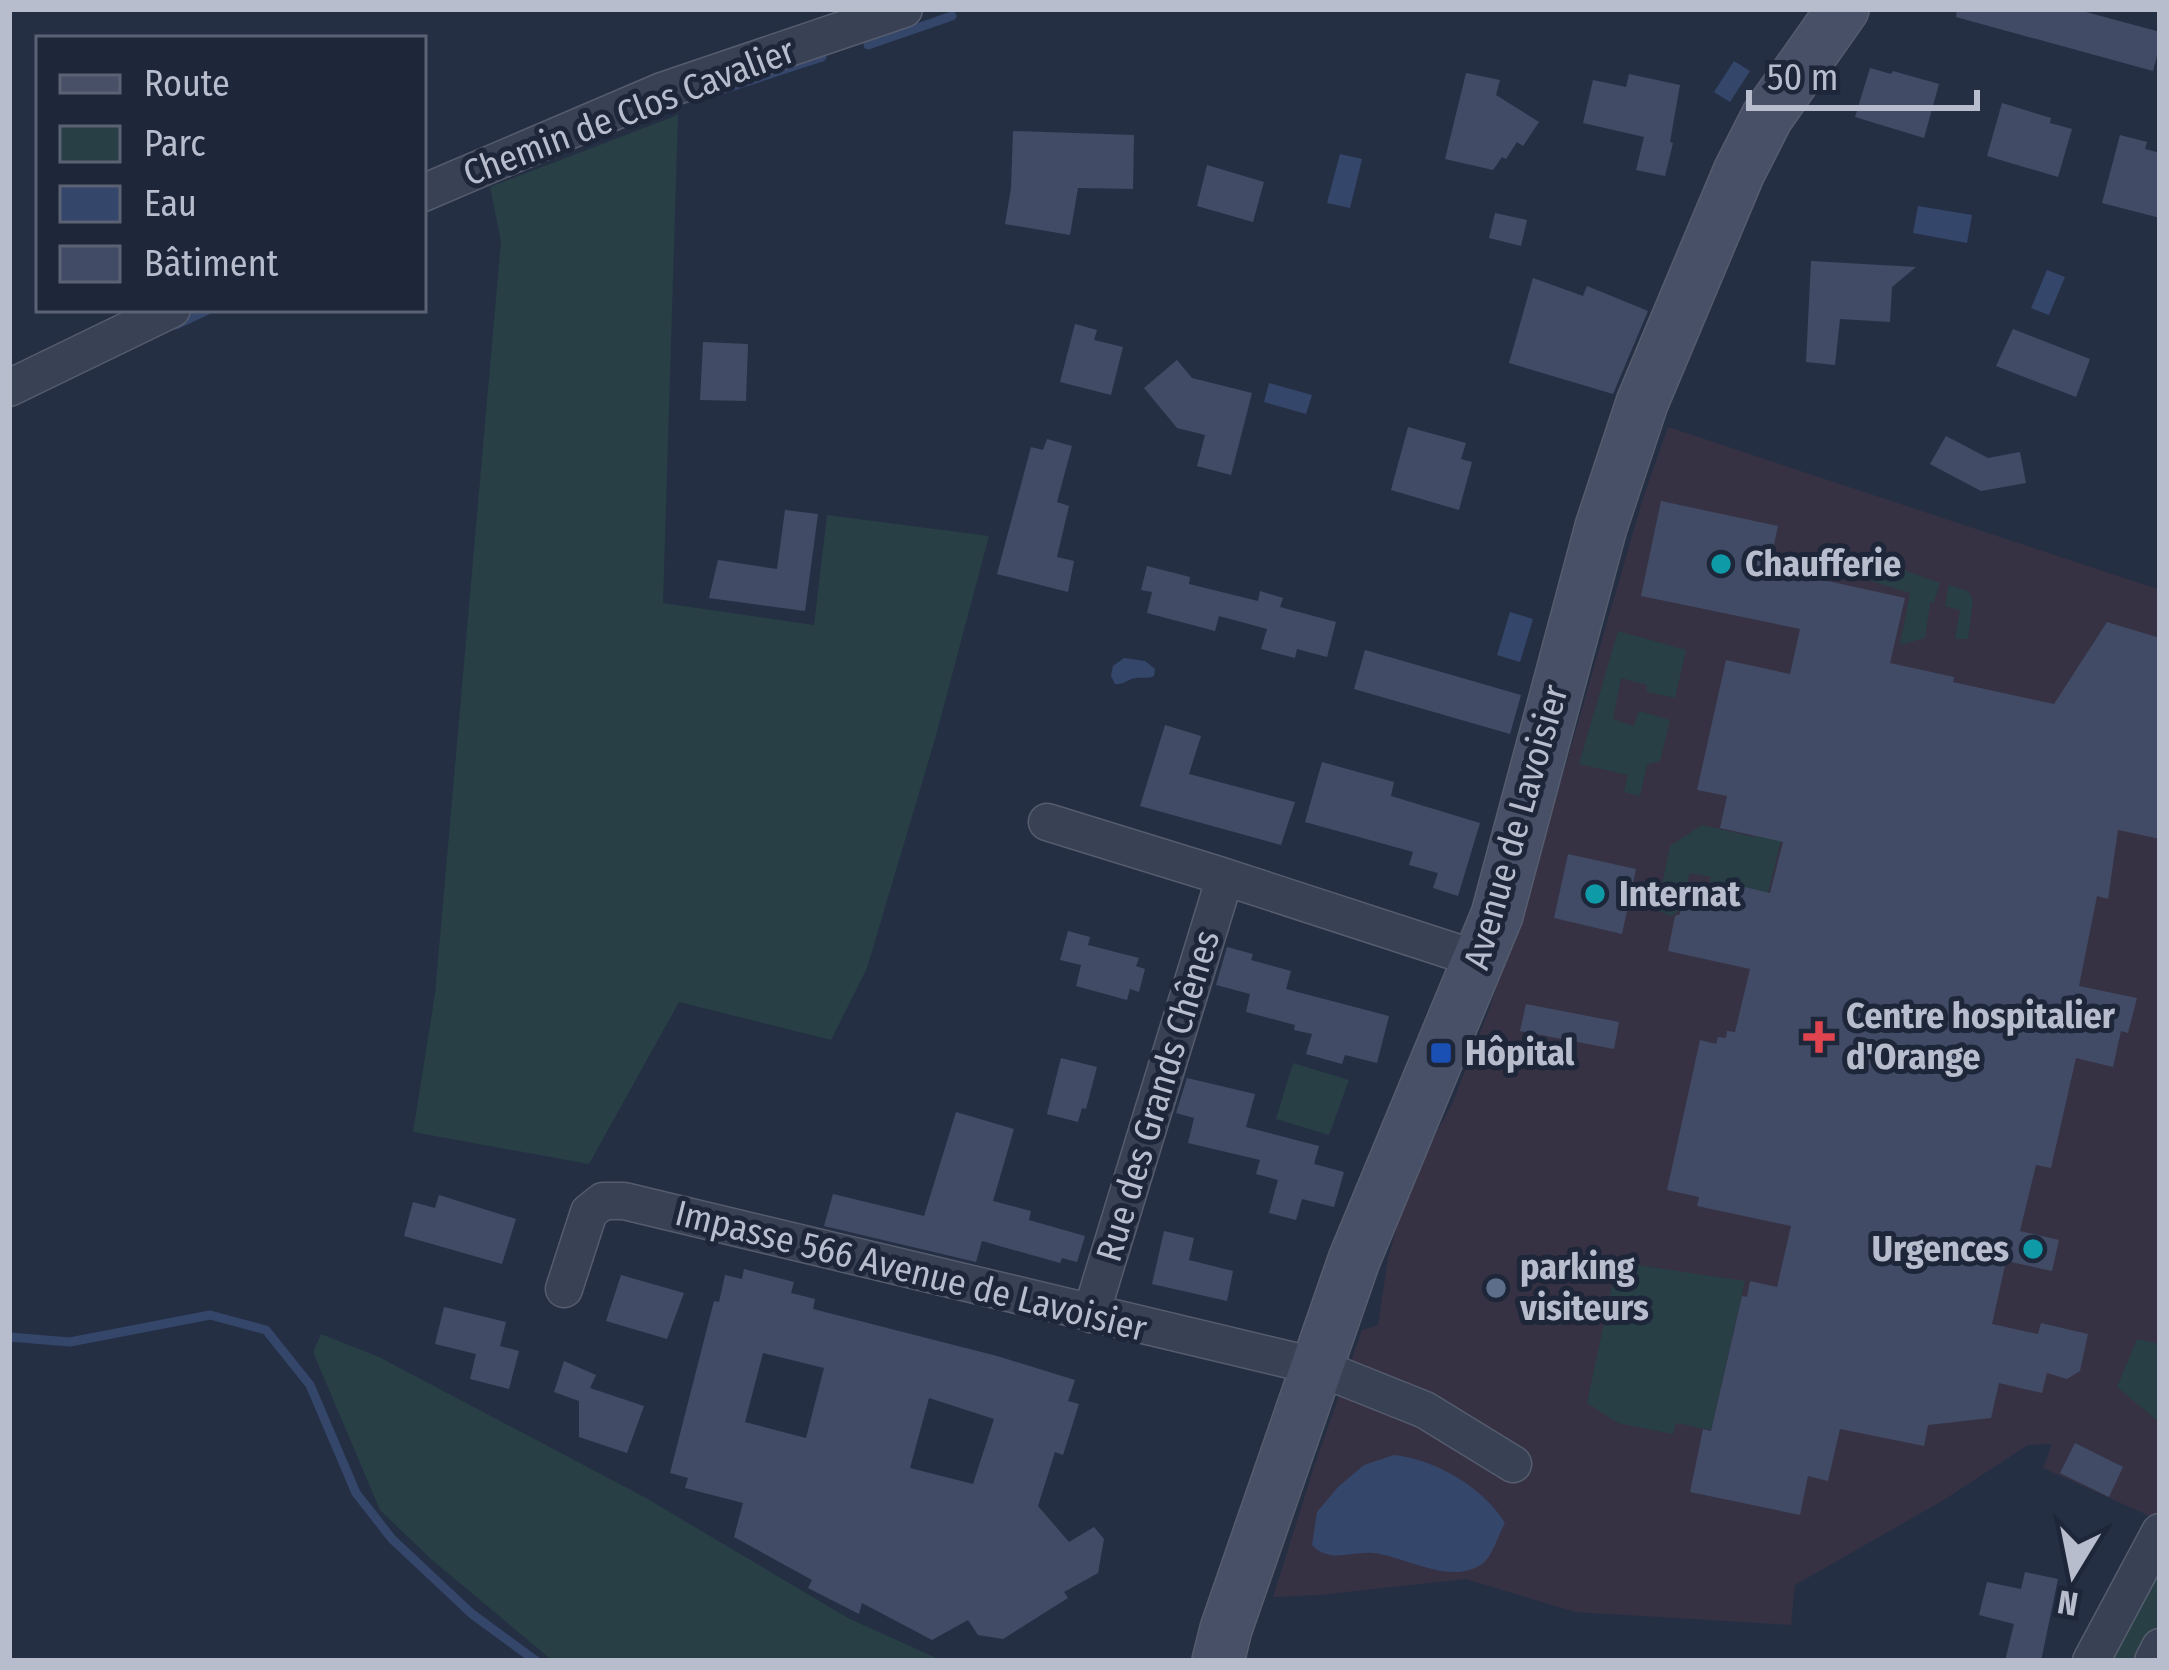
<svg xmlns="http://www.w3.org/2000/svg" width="2169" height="1670" viewBox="0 0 2169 1670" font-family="'Fira Sans Condensed',sans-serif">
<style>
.medical{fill:#363244}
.green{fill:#273f45}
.water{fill:#35466b}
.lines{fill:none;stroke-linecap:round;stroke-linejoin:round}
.stream{stroke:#35466b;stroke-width:9}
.building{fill:#414b65;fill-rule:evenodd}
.street-casing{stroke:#555c6e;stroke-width:39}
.secondary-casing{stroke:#555c6e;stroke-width:54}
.street{stroke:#394254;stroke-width:36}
.secondary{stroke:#475067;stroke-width:51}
.culture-dot{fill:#0f9aa8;stroke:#1e2639;stroke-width:4.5}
.health-dot{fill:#e0444e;stroke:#1e2639;stroke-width:4.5}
.transit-dot{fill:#1a4fb4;stroke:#1e2639;stroke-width:4.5}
.service-dot{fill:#5c6f8a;stroke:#1e2639;stroke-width:4.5}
.labels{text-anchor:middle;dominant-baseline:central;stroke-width:10;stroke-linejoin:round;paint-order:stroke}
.street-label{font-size:36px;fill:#b7bdcd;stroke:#1e2639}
.poi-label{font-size:36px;font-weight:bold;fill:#b7bdcd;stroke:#1e2639;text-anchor:start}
</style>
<rect width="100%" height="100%" fill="#252f44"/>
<path class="medical" d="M1668,427L2160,590V1509L2154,1518L2043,1468L2052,1444L2028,1445L1942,1501L1795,1585L1791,1625L1575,1612L1466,1579L1319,1595L1273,1597L1314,1467L1362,1330L1378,1325L1388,1258L1410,1181L1452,1104L1490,1007L1568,757L1643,498Z"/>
<path class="green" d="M678,115L663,603L814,625L827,515L989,536L935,739L867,968L831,1040L679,1002L589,1164L413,1132L435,994L501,241L490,187Z
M1872,551L1881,562L1940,583L1934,602L1930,603L1925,638L1900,645L1910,593L1865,579Z
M1949,585L1968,591L1973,600L1968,639H1955L1960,610L1945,606Z
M1618,631L1686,650L1675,698L1647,692V685L1621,678L1613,719L1634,726L1639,711L1670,720L1660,761L1647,765L1640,796L1624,792L1628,775L1579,764Z
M1761,806L1788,812L1768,893L1727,883L1709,890L1711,877L1690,873L1679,911L1671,916L1657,910L1670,846L1702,825L1754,837Z
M1293,1063L1349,1080L1329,1135L1276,1119Z
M1630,1264L1745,1281L1711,1430L1676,1423L1673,1434L1618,1423L1587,1403L1615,1272Z
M321,1334L379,1357L646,1498L848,1618L943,1661H553L432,1560L380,1510L313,1352Z
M2137,1339L2160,1344V1423L2117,1387Z
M2160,1550V1635L2147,1661H2106Z"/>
<path class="water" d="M1734,61L1750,71L1730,102L1714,92Z
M1340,154L1362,159L1350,208L1327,203Z
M1918,206L1972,215L1967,243L1913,233Z
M2047,270L2065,277L2049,315L2031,308Z
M1269,383L1312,395L1306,414L1264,402Z
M1510,612L1533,619L1520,662L1497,655Z
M1124,658L1145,661L1155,669L1154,676C1147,679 1144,677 1137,678C1128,678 1125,685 1115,684L1111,676L1113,666Z
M1394,1455C1435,1459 1484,1488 1505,1523C1498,1535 1493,1556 1482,1564C1450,1586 1405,1556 1373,1553C1350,1551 1330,1564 1312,1545L1317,1512L1338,1487L1364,1465Z"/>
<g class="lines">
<path class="stream" d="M868,45L952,16
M718,91L822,57
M176,325L210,309
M9,1337L70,1342L210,1315L266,1330L310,1385L356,1493L392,1539L472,1614L536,1661"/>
</g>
<path class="building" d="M1957,9H2075L2160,32V44L2153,71L1956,17Z
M1870,68L1891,74L1893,71L1939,84L1924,138L1855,117Z
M1466,73L1500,80L1496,95L1539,122L1523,146L1517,142L1506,159L1502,157L1493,170L1445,159Z
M1629,74L1680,85L1670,142L1673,143L1665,176L1636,170L1644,137L1583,123L1593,80L1626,87Z
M2002,103L2051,118L2050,123L2072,129L2058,177L1987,156Z
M1013,131L1134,135L1133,189L1078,188L1070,235L1005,224L1011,188Z
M2120,135L2147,142L2145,149L2160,153V218L2102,203Z
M1207,165L1264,182L1253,222L1197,206Z
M1495,213L1527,220L1521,246L1489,238Z
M1811,261L1916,267L1892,287L1890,322L1840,319L1835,365L1806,362Z
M1533,278L1583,296L1587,286L1648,311L1613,394L1509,363Z
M1075,324L1097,330L1094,340L1123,347L1111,395L1060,382Z
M2013,329L2090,359L2076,397L1996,366Z
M703,342L748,344L746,401L700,400Z
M1177,360L1192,378L1252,393L1231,475L1197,466L1205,435L1177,428L1144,388Z
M1408,427L1466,443L1461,459L1472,462L1459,510L1391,490Z
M1946,436L1988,458L2020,452L2026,483L1981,491L1930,464Z
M1047,439L1072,446L1057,502L1069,506L1057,557L1074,561L1068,592L997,574L1031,447L1043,450Z
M1661,501L1778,526L1769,568L1905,598L1890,663L1954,677L1953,682L2054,704L2107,622L2160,638V839L2118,830L2108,899L2097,896L2079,986L2137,998L2128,1033L2121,1031L2113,1067L2076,1058L2051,1168L2036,1165L2020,1231L2059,1240L2052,1271L2006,1261L1992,1324L2038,1334L2041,1323L2088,1334L2080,1371L2067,1379L2047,1373L2042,1393L1999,1383L1991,1418L1928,1425L1924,1446L1840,1429L1828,1481L1808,1476L1800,1515L1690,1492L1703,1429L1711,1431L1742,1296L1747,1297L1750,1281L1777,1287L1791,1226L1697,1206L1699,1197L1667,1190L1700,1040L1716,1044L1718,1037L1726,1038L1727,1031L1735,1032L1750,969L1668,951L1675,916L1680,914L1687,881L1722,887L1728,883L1770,893L1783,842L1720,828L1727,796L1697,790L1726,660L1790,674L1800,629L1641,596Z
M785,510L818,514L805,611L709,598L718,560L777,569Z
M1147,566L1190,577L1189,584L1258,601L1260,591L1283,598L1280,607L1336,622L1327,657L1297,649L1295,658L1261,649L1267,629L1219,616L1215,631L1147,613L1152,592L1141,590Z
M1365,650L1521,695L1510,734L1354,689Z
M1165,725L1201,736L1189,774L1295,802L1281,845L1140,806Z
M1322,762L1394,782L1391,796L1480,823L1458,896L1433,888L1438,873L1409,865L1413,852L1305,822Z
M1568,854L1636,869L1622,934L1554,918Z
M1068,931L1090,937L1088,945L1139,958L1136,966L1145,969L1139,992L1130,989L1127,1000L1076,986L1081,965L1060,960Z
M1227,947L1253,954L1251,960L1291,971L1286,989L1389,1016L1377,1063L1345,1055L1342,1064L1306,1054L1312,1034L1294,1030L1295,1025L1246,1012L1250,994L1216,985Z
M1526,1004L1619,1022L1614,1049L1520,1031Z
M1061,1058L1097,1067L1086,1109L1082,1108L1078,1122L1047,1114Z
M1187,1078L1255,1094L1246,1127L1319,1146L1314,1164L1344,1172L1334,1207L1302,1199L1296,1220L1269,1213L1278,1180L1256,1174L1260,1160L1188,1143L1194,1118L1176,1113Z
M956,1112L1014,1129L993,1201L1031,1211L1029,1220L1085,1236L1077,1262L1062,1258L1060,1263L982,1241L976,1262L824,1226L833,1194L924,1216Z
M439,1195L516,1219L502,1264L404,1236L413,1202L435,1208Z
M1164,1231L1194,1238L1189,1260L1233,1271L1227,1301L1152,1284Z
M744,1269L794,1282L791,1293L815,1299L813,1309L997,1356L1075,1380L1068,1401L1079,1404L1063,1455L1055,1452L1038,1506L1069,1542L1094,1527L1104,1539L1098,1573L1064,1592L1068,1598L1003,1639L978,1635L968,1620L932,1640L862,1603L859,1614L808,1588L812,1580L734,1537L743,1503L685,1488L688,1478L670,1473L714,1301L719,1302L725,1275L742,1279ZM763,1353L824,1368L806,1438L745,1422ZM929,1398L994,1419L973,1484L910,1468Z
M621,1275L684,1293L667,1339L606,1321Z
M444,1307L506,1322L500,1346L519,1351L509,1389L470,1379L476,1354L435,1344Z
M564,1361L596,1375L590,1388L644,1406L627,1453L579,1437V1401L554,1392Z
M2075,1443L2123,1467L2109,1497L2060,1473Z
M2025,1572L2058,1579L2041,1661H2005L2014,1624L1979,1615L1987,1582L2021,1589Z"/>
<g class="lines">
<defs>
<path id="street" d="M423,193L662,91L904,9
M9,388L172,309
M1047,822L1225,877
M564,1289L589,1212L603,1201H624L1315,1366L1425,1410L1513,1464
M1091,1314L1225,877L1480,960
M2091,1661L2160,1532
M2153,1661L2160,1647"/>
<path id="secondary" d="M1218,1661L1226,1629L1354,1260L1497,915L1601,527L1642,403L1739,172L1767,117L1843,9"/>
</defs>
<use href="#street" class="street-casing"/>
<use href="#secondary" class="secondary-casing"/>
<use href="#street" class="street"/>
<use href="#secondary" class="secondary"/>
</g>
<g class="culture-dot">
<circle cx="1721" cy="564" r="12"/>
<circle cx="1595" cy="894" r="12"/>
<circle cx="2033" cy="1249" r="12"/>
</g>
<path class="health-dot" d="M1813 1019h12v12h12v12h-12v12h-12v-12h-12v-12h12z"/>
<rect class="transit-dot" x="1429" y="1041" width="24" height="24" rx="6"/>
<circle class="service-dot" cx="1496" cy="1288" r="12"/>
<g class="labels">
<g class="street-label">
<text transform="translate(629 112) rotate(-21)">Chemin de Clos Cavalier</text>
<text transform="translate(1516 827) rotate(-74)">Avenue de Lavoisier</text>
<text transform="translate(1158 1096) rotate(-73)">Rue des Grands Chênes</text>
<text transform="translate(911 1271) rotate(14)">Impasse 566 Avenue de Lavoisier</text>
</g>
<g class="poi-label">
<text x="1745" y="564">Chaufferie</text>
<text x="1619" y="894">Internat</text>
<text x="1846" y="1016">Centre hospitalier<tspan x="1846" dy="41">d'Orange</tspan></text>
<text x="1465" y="1053">Hôpital</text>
<text x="2009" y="1249" text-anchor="end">Urgences</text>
<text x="1520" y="1267">parking<tspan x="1520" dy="41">visiteurs</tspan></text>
</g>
</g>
<rect width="2169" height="1670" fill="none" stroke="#b7bdcd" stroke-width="24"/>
<rect x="36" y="36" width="390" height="276" fill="#1e2639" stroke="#5b6274" stroke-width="3"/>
<rect x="60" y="75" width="60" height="18" fill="#475067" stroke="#5b6274" stroke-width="3"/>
<text x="144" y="96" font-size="36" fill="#b7bdcd">Route</text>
<rect x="60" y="126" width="60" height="36" fill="#273f45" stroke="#5b6274" stroke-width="3"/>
<text x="144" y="156" font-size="36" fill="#b7bdcd">Parc</text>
<rect x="60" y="186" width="60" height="36" fill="#35466b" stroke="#5b6274" stroke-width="3"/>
<text x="144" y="216" font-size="36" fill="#b7bdcd">Eau</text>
<rect x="60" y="246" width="60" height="36" fill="#414b65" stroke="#5b6274" stroke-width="3"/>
<text x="144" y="276" font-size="36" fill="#b7bdcd">Bâtiment</text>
<g transform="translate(2073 1574) rotate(190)" stroke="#1e2639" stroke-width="9" paint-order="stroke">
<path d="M0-9L21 45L0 30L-21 45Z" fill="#b7bdcd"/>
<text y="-18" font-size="33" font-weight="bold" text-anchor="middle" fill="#b7bdcd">N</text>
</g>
<path d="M1749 90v18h228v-18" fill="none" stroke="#b7bdcd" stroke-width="6"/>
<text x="1767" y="90" font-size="36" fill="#b7bdcd" stroke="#1e2639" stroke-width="9" paint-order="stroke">50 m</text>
</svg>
